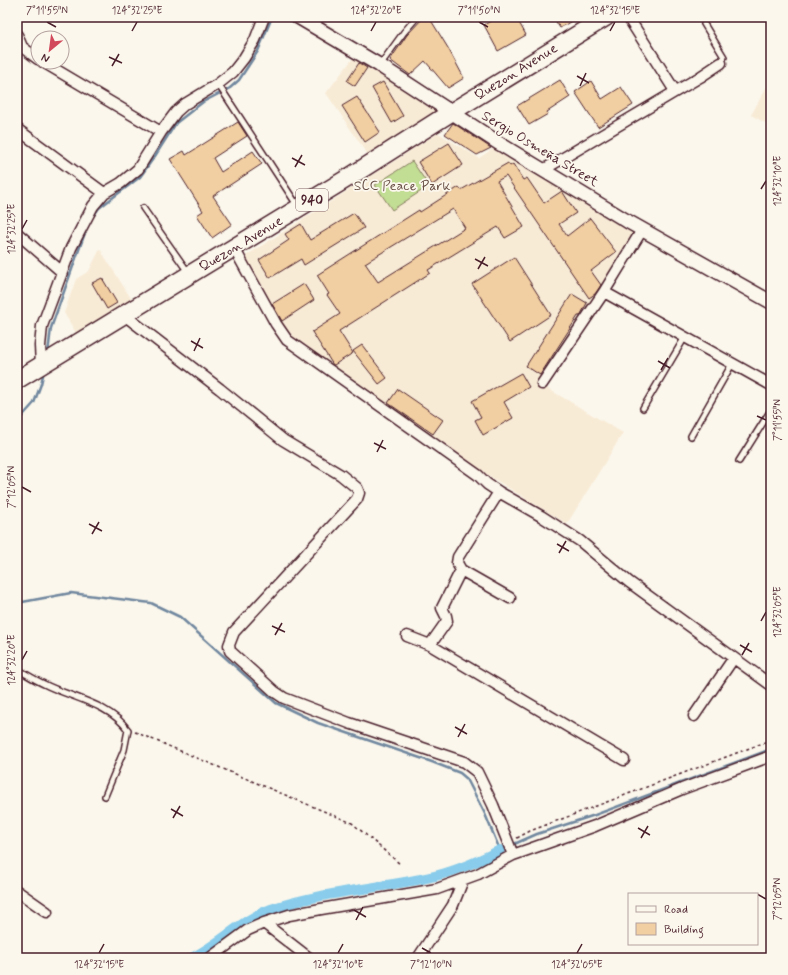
<svg xmlns="http://www.w3.org/2000/svg" width="788" height="975" viewBox="0 0 788 975" font-family="Mynerve,sans-serif">
<style>
.built{fill:#f8ebd6}
.green{fill:#c2dd94;stroke:#867e60}
.lines{fill:none;stroke-linecap:round;stroke-linejoin:round}
.stream{stroke:#70879e;stroke-width:2.5}
.canal{stroke:#89cceb;stroke-width:10}
.building{fill:#f2cfa2;stroke:#4a1f2b;fill-rule:evenodd}
.service-casing{stroke:#4a1f2b;stroke-width:8}
.minor-casing{stroke:#4a1f2b;stroke-width:13}
.tertiary-casing{stroke:#4a1f2b;stroke-width:16}
.primary-casing{stroke:#4a1f2b;stroke-width:20}
.path{stroke:#4a1f2b;stroke-width:1.5;stroke-dasharray:3 3;stroke-linecap:butt}
.service{stroke:#fbf7ec;stroke-width:5}
.minor{stroke:#fbf7ec;stroke-width:10}
.tertiary{stroke:#fbf7ec;stroke-width:13}
.primary{stroke:#fbf7ec;stroke-width:17}
.ticks{fill:none;stroke:#4a1f2b;stroke-width:1.5}
.labels{text-anchor:middle;dominant-baseline:central;stroke-width:3.5;stroke-linejoin:round;paint-order:stroke}
.shield{fill:#fbf7ec;stroke:#7f6065;stroke-width:1}
.shield-label{font-size:13px;font-weight:bold;fill:#4a1f2b}
.street-label{font-size:14px;fill:#4a1f2b;stroke:#fbf7ec}
.park-label{font-size:14px;fill:#684e45;stroke:#fbf7ec}
.neatline{fill:none;stroke:#4a1f2b;stroke-width:1.5}
.ticks-label{font-size:10px;text-anchor:middle;fill:#4a1f2b}
</style>
<rect width="100%" height="100%" fill="#fbf7ec"/>
<filter id="ink" filterUnits="userSpaceOnUse"><feTurbulence type="fractalNoise" baseFrequency=".025" numOctaves="2"/><feDisplacementMap in="SourceGraphic" scale="8" xChannelSelector="R" yChannelSelector="G"/><feConvolveMatrix kernelMatrix="1 2 1 2 8 2 1 2 1" color-interpolation-filters="sRGB"/></filter>
<g filter="url(#ink)">
<path class="built" d="M354,57L436,111L368,155L326,93Z
M771,79V126L751,115Z
M438,133L479,158L494,148L635,234L540,384L623,433L567,524L478,469L293,337L277,318L244,257Z
M100,249L132,300L76,333L64,313L76,279L89,271Z"/>
<path class="green" d="M412,161L429,186L392,210L375,185Z"/>
<g class="lines">
<path class="stream" d="M94,215L99,208L140,177L155,156L176,123L203,102L230,88L239,80L258,51L272,17
M48,353L51,328L86,230
M17,422L34,403L41,384L44,371
M17,603L71,593L151,603L180,617L276,703L318,723L432,762L460,773L467,779L485,814L500,850L507,847
M512,845L537,834L595,815L771,749"/>
<path class="canal" d="M191,958C219,945 242,919 271,909C321,892 375,889 426,878C452,873 477,862 500,850"/>
</g>
<path class="building" d="M424,17H429L448,48L464,78L448,88L425,61L410,75L390,60L407,35Z
M497,17H516L526,35L498,51L484,25Z
M553,17H578L560,28Z
M359,63L367,68L355,86L347,81Z
M560,80L570,97L547,112L548,114L529,125L517,106Z
M591,81L602,99L621,87L633,105L598,127L575,92Z
M383,82L403,116L392,123L372,88Z
M357,97L380,132L365,142L342,106Z
M238,122L247,136L213,158L221,172L253,151L262,164L213,196L232,224L212,238L197,215L203,211L170,159L184,151L186,155Z
M453,123L482,142L491,148L477,155L445,134Z
M449,143L463,165L432,185L418,162Z
M508,163L510,166L513,164L523,180L527,178L544,203L562,191L576,213L559,224L567,236L590,218L616,252L591,271L601,285L595,294L589,298L506,176L497,181L524,227L505,238L498,227L428,270L430,273L339,331L353,353L334,365H333L312,332L340,314L327,295L329,294L317,275L419,210L420,212L459,187L461,190ZM453,209L465,228L378,282L365,263Z
M354,213L364,228L304,265L301,259L270,278L259,260L289,240L285,234L301,224L310,240Z
M514,257L551,315L510,342L472,284Z
M102,278L117,303L107,309L92,283Z
M304,284L314,300L282,321L272,304Z
M572,294L587,303L580,316H578L540,375L526,366Z
M362,345L387,378L379,384L353,351Z
M521,373L529,387L504,402L513,418L483,435L475,420L481,417L472,401Z
M398,389L443,420L433,434L388,403Z"/>
<g class="lines">
<defs>
<path id="service" d="M704,24L724,57L721,63
M315,26L322,17
M380,65L404,32L417,17
M218,84L297,205
M143,208L188,272
M643,408L685,337
M691,436L732,364
M739,461L771,410
M17,669C26,674 35,680 44,684C71,698 109,703 128,730L124,750L105,796"/>
<path id="minor" d="M628,17L675,91
M17,35L22,47L38,59
M43,62L161,132
M17,129L104,193
M543,170L700,77L721,63
M17,233L62,272
M234,248L276,324L287,340L478,475L487,484L499,492L541,516L580,541L629,582L771,685
M604,292L771,385
M123,314L220,389L283,440L341,475L357,488L359,493L357,499L234,632L229,645L230,651L275,692L284,698L349,723L464,762L477,772L493,805L513,855
M41,365L40,346L42,326L71,248L93,206L104,193L121,183L138,169L161,132L176,112L185,104L218,84L233,72L244,58L255,40L264,17
M542,384L604,292L642,230
M499,492L458,557L457,563L461,570L510,598
M407,636L430,645L624,760
M430,645L447,621L446,616L442,608L461,570
M694,716L733,659
M17,891L47,912
M264,923L309,958
M210,958L248,930L264,923L289,915L321,909L437,889L478,874L513,855L595,826L682,789L771,756
M418,958L453,905L463,880"/>
<path id="tertiary" d="M298,17L379,65L500,144L627,221L771,302"/>
<path id="primary" d="M17,380L351,176L450,113L606,17"/>
</defs>
<use href="#service" class="service-casing"/>
<use href="#minor" class="minor-casing"/>
<use href="#tertiary" class="tertiary-casing"/>
<use href="#primary" class="primary-casing"/>
<path class="path" d="M135,732L352,823L400,864
M517,838L530,831L771,740"/>
<use href="#service" class="service"/>
<use href="#minor" class="minor"/>
<use href="#tertiary" class="tertiary"/>
<use href="#primary" class="primary"/>
</g>
</g>
<path class="ticks" d="M47,22L56,27M479,22L488,27M132,31L137,22M371,31L376,22M610,31L615,22M109,57L122,63M112,66L119,54M577,76L589,83M580,86L586,73M292,158L305,165M295,167L302,155M761,189L766,181M22,229L27,220M475,259L488,266M478,269L485,257M191,341L203,348M194,351L200,338M658,361L670,368M661,370L668,358M757,416L766,420M374,443L386,449M377,452L383,440M22,487L31,492M89,524L102,531M92,534L99,522M557,544L569,551M559,553L566,541M761,621L766,612M272,626L285,632M275,635L282,623M740,645L752,652M742,655L749,643M22,660L27,651M455,727L467,734M458,737L465,724M171,809L183,816M173,818L180,806M638,828L650,835M641,838L648,826M757,894L766,899M354,910L366,917M356,920L363,907M422,948L431,953M99,953L104,944M338,953L343,944M577,953L582,944"/>
<g class="labels">
<rect class="shield" x="296" y="189" width="32" height="22" rx="3"/>
<g class="shield-label">
<text x="312" y="200">940</text>
</g>
<g class="street-label">
<text transform="translate(516 72) rotate(-32)">Quezon Avenue</text>
<text transform="translate(540 149) rotate(31)">Sergio Osmeña Street</text>
<text transform="translate(241 244) rotate(-31)">Quezon Avenue</text>
</g>
<g class="park-label">
<text x="402" y="186">SCC Peace Park</text>
</g>
</g>
<rect width="788" height="975" fill="none" stroke="#fbf7ec" stroke-width="44"/>
<rect x="628" y="893" width="130" height="52" fill="#fbf7ec" stroke="#b4a19f"/>
<rect x="636" y="906" width="20" height="6" fill="#fbf7ec" stroke="#b4a19f"/>
<text x="664" y="913" font-size="12" fill="#4a1f2b">Road</text>
<rect x="636" y="923" width="20" height="12" fill="#f2cfa2" stroke="#b4a19f"/>
<text x="664" y="933" font-size="12" fill="#4a1f2b">Building</text>
<g transform="translate(50 50) rotate(209)"><circle r="19" fill="#fbf7ec" stroke="#b4a19f"/>
<path d="M0-3L7 15L0 10L-7 15Z" fill="#d1495b"/>
<text y="-6" font-size="11" font-weight="bold" text-anchor="middle" fill="#4a1f2b">N</text>
</g>
<rect x="22" y="22" width="744" height="931" class="neatline"/>
<g class="ticks-label">
<text x="47" y="14">7°11'55"N</text>
<text x="137" y="14">124°32'25"E</text>
<text x="376" y="14">124°32'20"E</text>
<text x="479" y="14">7°11'50"N</text>
<text x="615" y="14">124°32'15"E</text>
<text transform="translate(777 181) rotate(-90)" y="4">124°32'10"E</text>
<text transform="translate(11 229) rotate(-90)" y="4">124°32'25"E</text>
<text transform="translate(777 420) rotate(-90)" y="4">7°11'55"N</text>
<text transform="translate(11 487) rotate(-90)" y="4">7°12'05"N</text>
<text transform="translate(777 612) rotate(-90)" y="4">124°32'05"E</text>
<text transform="translate(11 660) rotate(-90)" y="4">124°32'20"E</text>
<text transform="translate(777 899) rotate(-90)" y="4">7°12'05"N</text>
<text x="99" y="968">124°32'15"E</text>
<text x="338" y="968">124°32'10"E</text>
<text x="431" y="968">7°12'10"N</text>
<text x="577" y="968">124°32'05"E</text>
</g>
</svg>
